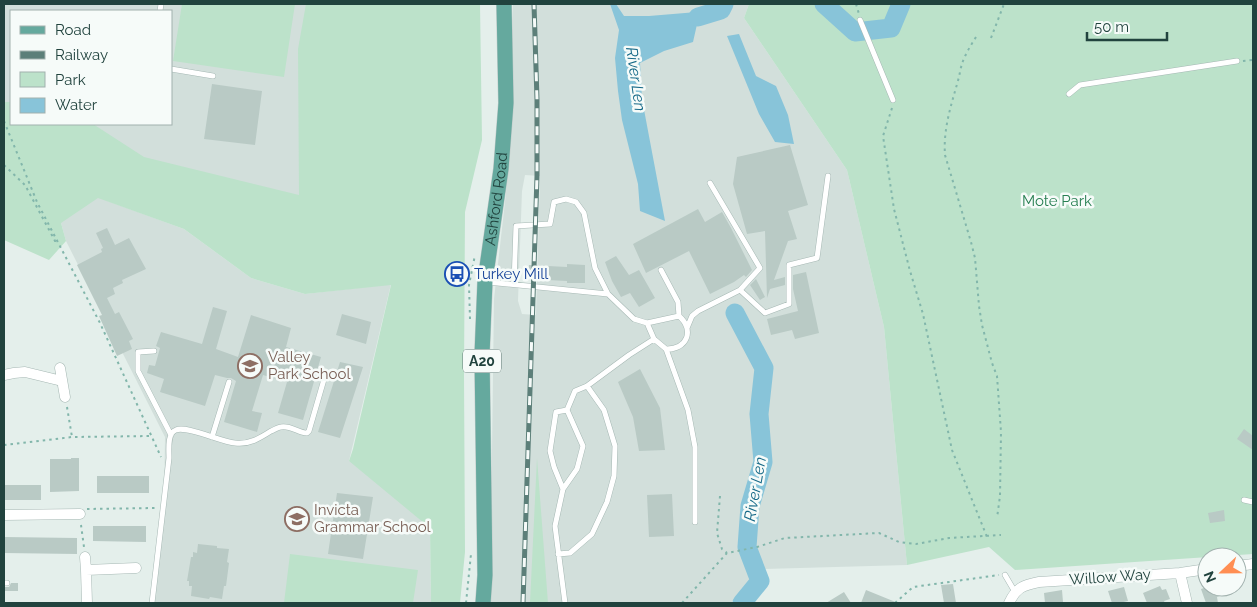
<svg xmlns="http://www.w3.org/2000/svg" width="1257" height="607" viewBox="0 0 1257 607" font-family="Raleway,sans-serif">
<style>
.built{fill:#d2dfdb;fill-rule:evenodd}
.green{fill:#bce2ca}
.water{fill:#88c4d9}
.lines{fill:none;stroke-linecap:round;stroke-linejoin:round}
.river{stroke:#88c4d9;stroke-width:19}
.building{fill:#b9cac5}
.lane-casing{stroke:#a6b8b4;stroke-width:6}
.street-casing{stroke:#a6b8b4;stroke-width:11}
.primary-casing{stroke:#c1cac9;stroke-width:16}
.path{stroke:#82b6ab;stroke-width:2;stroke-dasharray:2.5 4;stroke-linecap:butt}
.lane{stroke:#fff;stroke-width:5}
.street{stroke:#fff;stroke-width:10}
.primary{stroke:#65a99e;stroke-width:15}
.rail-casing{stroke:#5c7f79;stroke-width:5}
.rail{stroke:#f6fbf9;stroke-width:3;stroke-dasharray:9;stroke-linecap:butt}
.labels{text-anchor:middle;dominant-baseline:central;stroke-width:5;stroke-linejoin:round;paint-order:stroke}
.shield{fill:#f6fbf9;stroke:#617a76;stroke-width:1}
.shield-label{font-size:14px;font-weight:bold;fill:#21433e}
.street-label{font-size:15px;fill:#21433e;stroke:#f6fbf9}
.park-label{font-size:15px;fill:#277f52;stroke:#f6fbf9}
.transit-label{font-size:15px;fill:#164399;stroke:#f6fbf9;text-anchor:start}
.education-label{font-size:15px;fill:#785e54;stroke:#f6fbf9;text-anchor:start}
.water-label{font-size:16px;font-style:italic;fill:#146887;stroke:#f6fbf9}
</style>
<rect width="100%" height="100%" fill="#e4efeb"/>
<path class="built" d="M4,4H461L445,278L105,200L184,229L251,278L305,294L391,284L349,461L434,498L430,528L431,603H149L164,511L165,437L66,241L61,223L4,111ZM11,11H171V124H11Z
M513,4H749L744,18L847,170L884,327L907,565L764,569L731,603H490L494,299L506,193ZM525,175L540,176L536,315L522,314L518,301L522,191Z"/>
<path class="green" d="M182,4H295L284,77L173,61Z
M306,4H480L482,140L465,212L464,375L465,552L460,603H431L430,528L349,461L353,449L391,285L305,294L251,278L184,229L98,198L61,223L66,241L49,260L4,240V102H11V124H93L144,157L299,195L298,49Z
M749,4H1253V554L1015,570L989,547L907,565L884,327L847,170L744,18Z
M537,458L548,603H530Z
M290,554L418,570L413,603H284Z"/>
<path class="water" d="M610,4H616L624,16H649L721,10L725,16L698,20L693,42L664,51L640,63L642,99L665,221L640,211L638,184L622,120L618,91L615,58L619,30Z
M739,34L756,76L776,86L788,115L794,144L775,142L759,114L727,36Z"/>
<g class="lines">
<path class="river" d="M824,4L855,32L891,28L901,4
M698,17L721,10L724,4
M735,313L764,368L759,414L763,462L750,506L747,547L760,581L742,603"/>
</g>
<path class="building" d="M212,84L262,91L255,145L204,139Z
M790,145L808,205L788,211L797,239L788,241L774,280L785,277V285L770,289L767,298L765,231L747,234L733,184L737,157Z
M698,209L705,222L722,212L731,228L752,270L746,277L744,275L734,282L710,294L689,251L646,273L633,244Z
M107,228L115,245L129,238L146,269L122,280L123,283L113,288L115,294L107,298L115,314L119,312L133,339L129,341L132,349L117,356L99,316L102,315L77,265L102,252L101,249L103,248L96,233Z
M616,256L629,275L639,270L655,298L639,307L630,293L621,297L612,281L605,262Z
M567,264L585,265V283H567V281L528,279L529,265L567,267Z
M806,272L819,333L795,339L792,330L771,335L767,319L798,311L793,289V275Z
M756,279L765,297L760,300L750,285Z
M213,307L227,311L216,349L238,357L251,315L291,328L286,347L321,357L303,420L278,413L287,382L263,375L252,411L262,413L257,432L224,422L236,381L231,378H227L215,375L205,406L160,392L164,379L147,373L149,365L155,366L160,348L156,346L161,332L202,344Z
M342,314L371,322L366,344L336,335Z
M340,362L363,367L340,438L318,432Z
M640,369L660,408L665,450L639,451L633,417L618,382Z
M1244,429L1253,436V450L1237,439Z
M71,458H79V491L50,492V459H71Z
M97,476H149V493H97Z
M4,485H41V500H4Z
M337,493L373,497L363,559L328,554Z
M672,494L674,536L649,537L647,495Z
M1224,510L1225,521L1210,523L1208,513Z
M93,526H146V542L93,541Z
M4,537L77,538V554L4,553Z
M198,544L217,546V548L229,549L227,562L229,563L226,586H224L222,599L210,597L209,599L191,596L192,586H189V581H187L191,557H193V552L197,553Z
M11,583H18V591H4V587H9Z
M953,584L956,603H944L941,585Z
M1160,586L1162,590L1166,589L1170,599L1164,601L1165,603H1147L1143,593Z
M1124,587L1128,601L1119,603H1112L1108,591Z
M1207,587H1216L1220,596L1217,597L1218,603H1206L1201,589Z
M866,590L898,603H861Z
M1062,590L1063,602L1045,603L1044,593Z
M844,592L851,603H826Z"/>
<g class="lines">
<defs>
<path id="lane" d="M160,11L161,4
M860,20L893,100
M171,69L213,76
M1069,94L1080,85L1237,61
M710,183L760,268L740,290
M661,270L678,302L679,316C695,330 687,350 666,349L654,339L647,323L679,316
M487,282L608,294L634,319L647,323
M514,284L516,226L550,224L554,202L566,199L576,202L584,213L595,268L608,294
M687,328L692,316L698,311L740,290L765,313L789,304V265L817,258L828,176
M666,349L688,410L695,447V522
M154,351L138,352V371L171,435
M212,437L229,382
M563,489L554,467L550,451L556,412L567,410
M1244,500L1253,502
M558,554L570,553L592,534L607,502L614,476L615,446L604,410L587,386
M1005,575L1015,592
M4,583H7
M152,603L169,458C169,450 167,433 176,430C186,425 221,442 235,443C249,445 260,438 271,431C274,430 278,427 281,427C290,425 299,433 307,433L309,431L325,376
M565,603L555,526L563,489L577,469L583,446L567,410L575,391L587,386L629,355L654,339"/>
<path id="street" d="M60,368L65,397
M4,375L14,373L25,372L62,381
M4,515L80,514
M85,557L86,570L87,603
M1237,566L1253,564
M86,570L136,568
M1180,573L1187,603
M1009,603C1016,588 1023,585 1039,582L1180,573L1207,569"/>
<g id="primary">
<path id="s1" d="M483,603L485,575L482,355L485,281L501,169L506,103L504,4"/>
</g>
</defs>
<use href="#lane" class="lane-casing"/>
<use href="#street" class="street-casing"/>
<use href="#primary" class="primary-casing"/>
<path class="path" d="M856,4L859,14
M976,37C971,45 966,53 963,61C961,66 960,72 959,77C952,103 943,127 945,155L971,242L975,258L979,306L982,325L992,363L997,376L1001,432L1000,496L997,518
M991,38L1004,4
M1243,61L1253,60
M892,108L883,136L894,209L910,271L923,314L952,450L987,537
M4,121L37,202L100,323L161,457
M4,165L25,185L55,241L58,240
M470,319L469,285L475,255
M67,407L72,437
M4,445L72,437L152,436
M720,496L717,533L722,549L727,553
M87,509L155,508
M81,525L84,547
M466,603L471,554
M682,603L727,553L757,547L785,538L879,533L899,542L916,544L949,538L1001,535
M895,603L913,587L999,575"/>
<use href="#lane" class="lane"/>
<use href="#street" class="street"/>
<use href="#primary" class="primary"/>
<defs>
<path id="rail" d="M523,603L537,176V100L534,4"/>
</defs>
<use href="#rail" class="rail-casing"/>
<use href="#rail" class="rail"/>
</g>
<defs>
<symbol id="bus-ring" viewBox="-11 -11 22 22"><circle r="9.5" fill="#f6fbf9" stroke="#1a4fb4" stroke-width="1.5"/><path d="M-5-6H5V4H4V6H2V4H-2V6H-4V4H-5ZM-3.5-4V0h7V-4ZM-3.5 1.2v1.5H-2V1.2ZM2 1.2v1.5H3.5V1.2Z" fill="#1a4fb4"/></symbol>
<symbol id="school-ring" viewBox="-11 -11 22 22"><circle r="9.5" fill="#f6fbf9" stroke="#8d6e63" stroke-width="1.5"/><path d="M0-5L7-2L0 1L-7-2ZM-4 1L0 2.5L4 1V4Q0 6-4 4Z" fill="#8d6e63"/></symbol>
</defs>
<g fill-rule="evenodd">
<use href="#bus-ring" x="443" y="260" width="28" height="28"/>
<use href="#school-ring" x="236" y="352" width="28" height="28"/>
<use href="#school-ring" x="283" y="505" width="28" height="28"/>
</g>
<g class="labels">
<rect class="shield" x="463" y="349.5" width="38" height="23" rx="4"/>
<g class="shield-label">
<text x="482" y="361">A20</text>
</g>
<g class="street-label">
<text stroke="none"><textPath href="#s1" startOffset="405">Ashford Road</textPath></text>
<text transform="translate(1110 577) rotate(-4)">Willow Way</text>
</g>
<g class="park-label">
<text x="1057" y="201">Mote Park</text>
</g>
<g class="transit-label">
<text x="474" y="274">Turkey Mill</text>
</g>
<g class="education-label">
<text x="268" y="357">Valley<tspan x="268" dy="17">Park School</tspan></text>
<text x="314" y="510">Invicta<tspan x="314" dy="17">Grammar School</tspan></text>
</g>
<g class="water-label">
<text transform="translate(636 79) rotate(82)">River Len</text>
<text transform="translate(755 489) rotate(-80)">River Len</text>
</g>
</g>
<rect width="1257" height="607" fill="none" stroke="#21433e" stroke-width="10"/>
<rect x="10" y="10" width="162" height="115" fill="#f6fbf9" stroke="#a1b1ae"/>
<rect x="20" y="26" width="25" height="8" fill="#65a99e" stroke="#a1b1ae"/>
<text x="55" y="35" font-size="15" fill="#21433e">Road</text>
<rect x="20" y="51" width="25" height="8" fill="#5c7f79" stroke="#a1b1ae"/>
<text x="55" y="60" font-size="15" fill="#21433e">Railway</text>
<rect x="20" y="72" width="25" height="15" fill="#bce2ca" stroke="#a1b1ae"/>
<text x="55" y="85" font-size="15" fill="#21433e">Park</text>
<rect x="20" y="98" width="25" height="15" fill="#88c4d9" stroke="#a1b1ae"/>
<text x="55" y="110" font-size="15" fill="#21433e">Water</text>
<g transform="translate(1222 572) rotate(248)"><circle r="24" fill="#f6fbf9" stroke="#a1b1ae"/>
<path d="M0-4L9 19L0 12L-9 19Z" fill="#ff8e53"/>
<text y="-8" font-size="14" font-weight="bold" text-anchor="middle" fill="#21433e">N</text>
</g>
<path d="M1087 32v8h80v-8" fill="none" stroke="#21433e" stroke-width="2.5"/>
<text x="1094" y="32" font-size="15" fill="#21433e" stroke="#f6fbf9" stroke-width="4" paint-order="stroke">50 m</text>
</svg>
